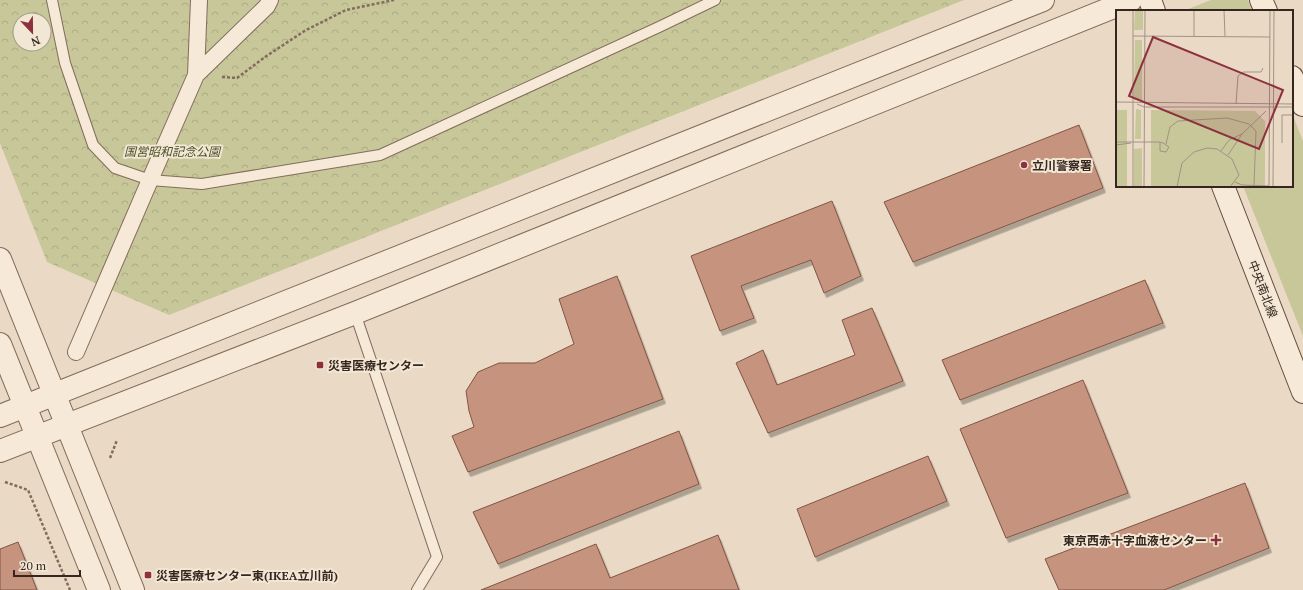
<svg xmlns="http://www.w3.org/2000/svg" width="1303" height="590" viewBox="0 0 1303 590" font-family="'PT Serif','Noto Sans JP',serif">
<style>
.grass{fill:#c7c79a}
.forest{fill:url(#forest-crowns);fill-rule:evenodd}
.building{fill:#c5937e;stroke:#815544;filter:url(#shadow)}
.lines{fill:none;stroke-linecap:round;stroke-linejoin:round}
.service-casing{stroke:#846c5c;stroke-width:12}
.pedestrian-casing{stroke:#846c5c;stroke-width:18}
.tertiary-casing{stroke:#846c5c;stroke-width:24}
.secondary-casing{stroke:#654e40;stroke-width:24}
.path{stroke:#846c5c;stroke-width:2.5;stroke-dasharray:3 2;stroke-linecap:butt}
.service{stroke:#f6e9d7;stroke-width:10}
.pedestrian{stroke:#f6e9d7;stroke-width:16}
.tertiary{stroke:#f6e9d7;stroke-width:22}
.secondary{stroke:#f6e9d7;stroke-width:22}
.poi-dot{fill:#8d313d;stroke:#f2e6d4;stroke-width:1.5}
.labels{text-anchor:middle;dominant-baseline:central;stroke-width:4;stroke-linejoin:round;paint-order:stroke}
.park-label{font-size:12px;font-style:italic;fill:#4a5027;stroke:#f2e6d4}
.poi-label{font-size:12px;font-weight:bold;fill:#35271f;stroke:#f2e6d4;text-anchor:start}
.street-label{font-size:12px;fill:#35271f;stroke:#f2e6d4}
.inset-road{fill:none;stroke:#a29283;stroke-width:1}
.view{fill:#8d313d;fill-opacity:0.15;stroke:#8d313d;stroke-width:2}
.inset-edge{fill:none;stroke:#35271f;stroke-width:2}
</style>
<defs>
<pattern id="forest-crowns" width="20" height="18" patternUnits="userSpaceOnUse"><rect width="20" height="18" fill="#c7c79a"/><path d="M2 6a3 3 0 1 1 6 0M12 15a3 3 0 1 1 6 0" fill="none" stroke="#acab84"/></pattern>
<filter id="shadow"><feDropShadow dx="2.5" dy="4.5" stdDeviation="0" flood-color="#0004"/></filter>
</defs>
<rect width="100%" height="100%" fill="#eadac5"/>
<path class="grass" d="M1211,0H1248L1252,11H1183Z
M1292,113L1303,141V336L1243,186H1292Z"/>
<path class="forest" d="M0,0H964L169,315L47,262L0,143ZM20,20H44V44H20Z"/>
<path class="building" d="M1079,125L1103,188L913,262L884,202Z
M832,201L861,276L824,293L811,260L741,286L754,318L720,331L691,256Z
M617,276L663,399L468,472L452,436L474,427L469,411L466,391L478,372L499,363H535L574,344L559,299Z
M1145,280L1163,323L960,400L942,360Z
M872,308L903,381L768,433L736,363L763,350L777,385L855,355L842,320Z
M1083,380L1128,493L1006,538L960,429Z
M679,431L699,484L498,564L473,512Z
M928,456L947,501L815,557L797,509Z
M1245,483L1269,548L1164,590H1059L1045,559Z
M718,535L739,590H481L596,544L610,578Z
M18,542L37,590H0V549Z"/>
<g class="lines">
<defs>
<path id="service" d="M52,0L65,63L93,145L115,168L150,180L202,184L380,155L659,27L715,0
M355,313L437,557L417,590"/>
<path id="pedestrian" d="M196,75L199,0
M76,352L150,180L196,75L267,6L270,0"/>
<path id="tertiary" d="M0,259L133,590
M0,344L99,590
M0,416L1043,0
M0,451L355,313L1131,0"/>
<path id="secondary" d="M1150,0L1154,11
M1261,0L1266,11
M1292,77L1303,105
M1223,186L1303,392"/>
</defs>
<use href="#service" class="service-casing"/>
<use href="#pedestrian" class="pedestrian-casing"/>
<use href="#tertiary" class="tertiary-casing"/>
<use href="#secondary" class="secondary-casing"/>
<path class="path" d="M222,77L237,78L265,57L306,30L346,10L394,0
M110,458L117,440
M5,482L28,490L70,590"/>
<use href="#service" class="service"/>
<use href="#pedestrian" class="pedestrian"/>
<use href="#tertiary" class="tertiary"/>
<use href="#secondary" class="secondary"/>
</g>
<g class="poi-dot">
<circle cx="1024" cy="165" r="4"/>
<rect x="316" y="361" width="8" height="8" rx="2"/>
<path d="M1214 534h4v4h4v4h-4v4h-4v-4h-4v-4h4z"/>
<rect x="144" y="571" width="8" height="8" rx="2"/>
</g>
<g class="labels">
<g class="park-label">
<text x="172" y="151">国営昭和記念公園</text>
</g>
<g class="poi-label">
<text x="1032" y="165">立川警察署</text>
<text x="328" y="365">災害医療センター</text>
<text x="1207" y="540" text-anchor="end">東京西赤十字血液センター</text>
<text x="156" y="575">災害医療センター東(IKEA立川前)</text>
</g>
<g class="street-label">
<text transform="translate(1263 289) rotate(69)">中央南北線</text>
</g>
</g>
<g transform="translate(1116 10)">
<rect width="177" height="177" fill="#eadac5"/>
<path d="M19,0H27V20H18ZM19,30H26V90H18ZM20,99L25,100V129H19ZM26,138V177H18V139Z" fill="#c7c79a"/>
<path d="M0,100H11V177H0ZM35,100L139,101L149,111V177H35Z" fill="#c7c79a"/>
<path d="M55,140L62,147L56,159L55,177H45L46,159Z" fill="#c7c79a"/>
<path class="inset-road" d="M108,0L109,26M17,26L154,27M78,26V0M0,92L177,94M21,94L28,97H177M120,94L122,66L127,62H145L147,58M0,132H44L47,133L53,137L50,142L44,141V132M166,133V105H177M50,134L54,117L62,111L111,108L133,114L140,121L138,176M0,135L15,133M105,141L113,130L126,124L150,101M112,145L126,124M119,172L126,175L153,176M17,177V0M28,177L29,0M61,177L66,153L78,142L91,138L101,139L116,149L123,165L114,177M153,177L154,0M157,177L158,0"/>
<path class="view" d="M37,27L167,80L143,139L13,86Z"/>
<rect width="177" height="177" class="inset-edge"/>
</g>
<g transform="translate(32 32) rotate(158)"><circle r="19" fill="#f2e6d4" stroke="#a69a8c"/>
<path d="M0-3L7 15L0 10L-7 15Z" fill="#8d313d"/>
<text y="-6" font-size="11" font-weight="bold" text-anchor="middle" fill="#35271f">N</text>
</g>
<path d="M14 570v6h66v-6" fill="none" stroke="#35271f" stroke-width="2"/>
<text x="20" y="570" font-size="12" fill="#35271f" stroke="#f2e6d4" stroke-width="3" paint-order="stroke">20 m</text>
</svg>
